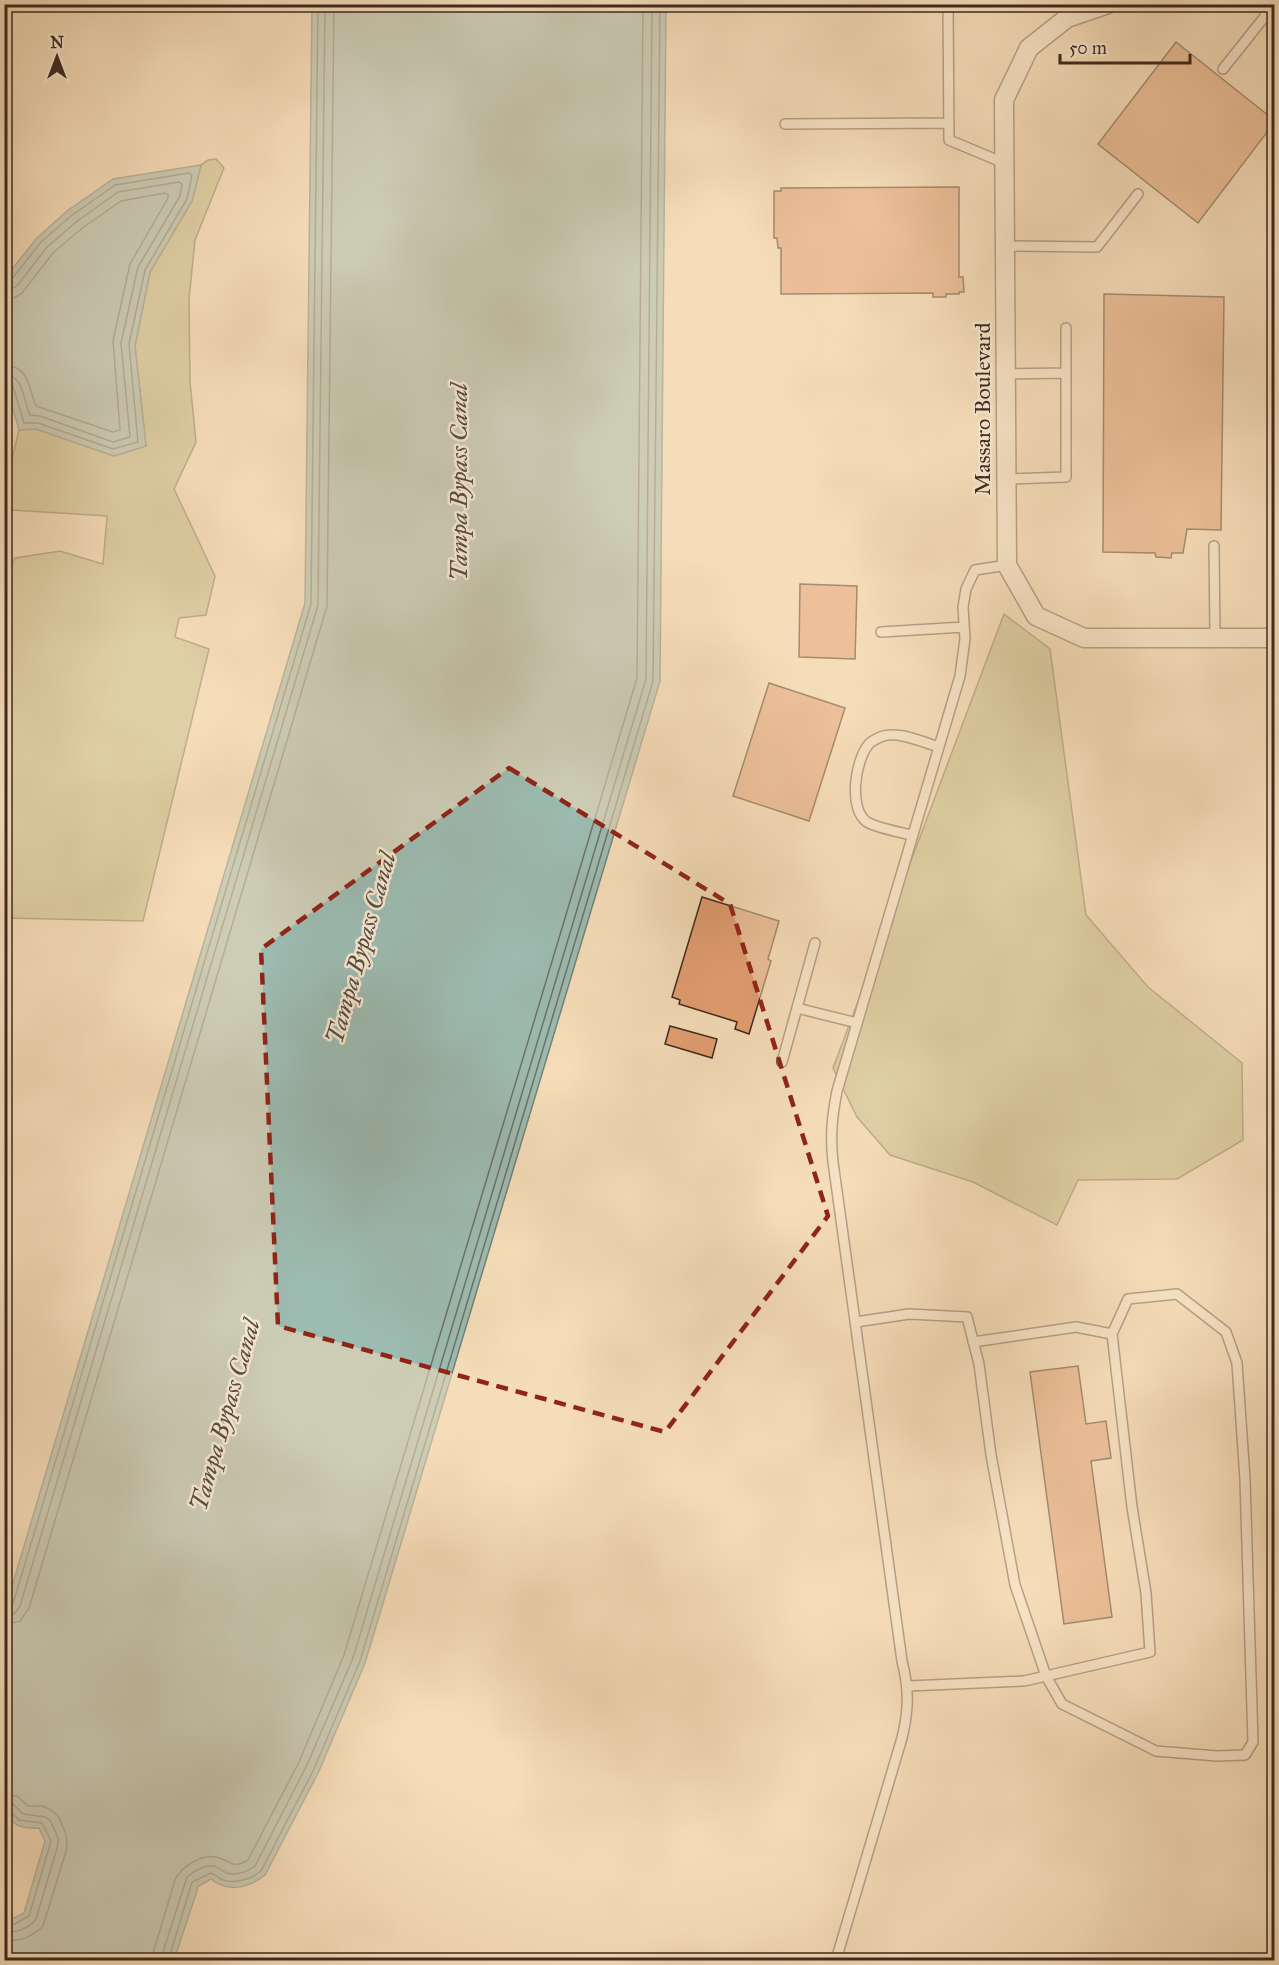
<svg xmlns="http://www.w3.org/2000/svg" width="1279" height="1965" viewBox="0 0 1279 1965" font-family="'IM FELL Great Primer',serif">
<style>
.green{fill:#c4be8a;stroke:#817454;stroke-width:1.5}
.water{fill:#9cbbb1;stroke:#768177;stroke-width:1.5}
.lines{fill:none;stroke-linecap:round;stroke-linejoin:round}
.shore{stroke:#6d7268;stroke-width:1.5}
.building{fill:#e39e71;stroke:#3e2a1f;stroke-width:1.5}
.lane-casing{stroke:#6c5746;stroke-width:12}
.street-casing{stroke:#6c5746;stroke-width:21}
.lane{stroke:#f8e9d2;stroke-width:9}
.street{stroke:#f8e9d2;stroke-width:18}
.marked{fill:none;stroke:#8f2418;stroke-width:4.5;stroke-dasharray:12 8;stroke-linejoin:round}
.labels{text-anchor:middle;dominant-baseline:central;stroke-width:5;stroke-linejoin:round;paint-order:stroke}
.street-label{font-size:22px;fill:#3e2a1f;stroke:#f8e9d2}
.water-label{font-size:24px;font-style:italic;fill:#564e44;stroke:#f8e9d2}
</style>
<rect width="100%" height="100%" fill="#f5ddb9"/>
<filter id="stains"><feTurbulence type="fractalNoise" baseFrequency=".00333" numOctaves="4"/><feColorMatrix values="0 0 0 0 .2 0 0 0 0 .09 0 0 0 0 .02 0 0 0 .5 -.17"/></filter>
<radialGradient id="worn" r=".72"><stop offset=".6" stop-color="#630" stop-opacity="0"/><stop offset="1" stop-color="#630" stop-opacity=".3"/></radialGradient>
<path class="green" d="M216,159L224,168L195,240L189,299L190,382L196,442L174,489L215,576L206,615L179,618L175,637L209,649L143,921L5,918V577L15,558L60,551L103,564L107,516L12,510L11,463L19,430L36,429L114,456L146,446L135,346L150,272L192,201L201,165L208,160Z
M1004,614L1050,649L1086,915L1148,987L1242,1063L1243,1140L1177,1179L1078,1180L1057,1225L973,1182L890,1155L857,1117L833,1068Z"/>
<path class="water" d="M312,5H666L660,681L365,1663L319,1771L265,1875C249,1888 228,1893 211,1879L197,1887V1891L175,1957L178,1960H5V1915L12,1919L24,1913L45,1841L39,1828C22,1829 15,1826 5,1814V1610L305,603Z
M201,165L192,201L150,272L135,346L146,446L114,456L36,429L19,430L7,388L5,360L4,298L8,274L37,238L67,211L113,179Z"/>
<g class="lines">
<path class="shore" d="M4,283L11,280L41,242L71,216L115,185L189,173L192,175L187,199L145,270L129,344L138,442L113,449L38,423H24L13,386L9,382H4
M4,290L11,289L17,286L47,247L76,222L118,192L179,182L182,184L180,196L138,267L121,343L130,437L113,442L40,416L30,415C23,401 25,376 4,374
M4,299L14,298L22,293L53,253L81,229L121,201L165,193L168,195V198L130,264L113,341L120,430L113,432L36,406C28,388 30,366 4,365
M4,1609L10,1608L13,1604L311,604L318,4
M4,1616L14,1614L20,1606L318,605L325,4
M4,1625L20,1621L29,1608L327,606L334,4
M4,1794L17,1796L28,1806H42L51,1810L58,1816L66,1834L67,1848L43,1926C33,1936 18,1943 4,1940
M4,1803L13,1804L23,1814L46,1817L51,1822L58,1838V1845L36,1919C29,1928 16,1934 4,1931
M4,1810L10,1811L19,1820L42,1823L51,1841L29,1916L13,1925L4,1922
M153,1960L154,1950L175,1880C181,1867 201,1854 216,1857C230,1860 232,1870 248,1860L299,1762L344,1655L637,678L643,4
M163,1960V1952L187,1877C193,1872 205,1864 214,1866C219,1867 222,1872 227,1873C236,1876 247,1872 255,1866L307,1765L353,1658L646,679L652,4
M171,1960L170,1955L192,1882L211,1873C216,1875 219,1879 223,1880C236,1884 251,1879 261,1871L314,1769L360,1661L653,681L660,4"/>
</g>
<path class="building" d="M1176,42L1274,120V123L1198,223L1098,144Z
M959,187V277H963L964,292H959V294H946V297H933V293L781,294V248H778L777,238H774V191H781V188Z
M1104,294L1224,297L1221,530L1187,529L1183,553H1172L1171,558L1156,557L1155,553L1103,552Z
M800,584L857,586L855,659L799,657Z
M769,683L845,708L809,821L733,796Z
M702,897L779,921L768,959L771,961L749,1034L735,1029L737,1022L679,1004L680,1000L672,997Z
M670,1026L717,1039L712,1058L665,1044Z
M1078,1366L1086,1424L1106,1421L1111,1458L1091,1461L1112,1617L1064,1624L1030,1372Z"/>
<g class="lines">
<defs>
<path id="lane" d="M948,4L949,140L1004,163
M1223,69L1266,15L1262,4
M785,124L949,123
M1005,246L1097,247L1138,194
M1066,328V373
M1006,374L1066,373V477L1007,479
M1214,546L1215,639
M881,632L964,627
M911,835C899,832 877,828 867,822C848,809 855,760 869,744C871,741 877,739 880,737C897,730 922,742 939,747
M797,1008L857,1023
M782,1062L815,943
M1177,1294L1226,1332L1237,1363L1245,1479L1253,1742L1245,1755L1217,1756L1156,1751L1062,1704L1046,1676L1150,1652L1146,1593L1132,1507L1112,1334L1128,1299Z
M856,1322L909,1314L967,1317L979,1364L991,1455L1015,1585L1046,1676L1024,1681L908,1686
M973,1342L1076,1327L1112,1334
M836,1960L902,1738C909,1709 909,1689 902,1661L833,1162C830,1136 832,1117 837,1091L960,676L965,639L963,607L966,589L975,570L1007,565"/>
<path id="street" d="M1108,4L1067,18L1029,48L1004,100L1007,565L1036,616L1084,638H1274"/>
</defs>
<use href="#lane" class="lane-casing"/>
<use href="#street" class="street-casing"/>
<use href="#lane" class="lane"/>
<use href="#street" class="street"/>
</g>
<path d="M0 0H1279V1965H0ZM509,768L730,904L828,1216L665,1432L278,1326L261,949Z" fill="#f5ddb9" fill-opacity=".55" fill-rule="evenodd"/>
<path class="marked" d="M509,768L730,904L828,1216L665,1432L278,1326L261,949Z"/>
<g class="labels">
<g class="street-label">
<text transform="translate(982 409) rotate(-90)">Massaro Boulevard</text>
</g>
<g class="water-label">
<text transform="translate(459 482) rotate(-90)">Tampa Bypass Canal</text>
<text transform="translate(361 948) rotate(-74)">Tampa Bypass Canal</text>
<text transform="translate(225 1415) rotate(-74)">Tampa Bypass Canal</text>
</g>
</g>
<rect width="1279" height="1965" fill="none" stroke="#f5ddb9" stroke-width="24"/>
<rect x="6" y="6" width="1267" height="1953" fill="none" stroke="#3e2a1f" stroke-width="3"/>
<rect x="12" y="12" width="1255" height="1941" fill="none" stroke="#3e2a1f" stroke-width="1.5"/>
<g transform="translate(57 57)" stroke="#f8e9d2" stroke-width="4.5" paint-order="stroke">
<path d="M0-4.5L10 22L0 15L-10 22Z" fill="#3e2a1f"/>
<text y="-9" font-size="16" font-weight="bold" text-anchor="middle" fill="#3e2a1f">N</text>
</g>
<path d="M1060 54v9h130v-9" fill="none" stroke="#3e2a1f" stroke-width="3"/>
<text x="1069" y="54" font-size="18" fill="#3e2a1f" stroke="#f8e9d2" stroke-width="4.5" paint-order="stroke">50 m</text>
<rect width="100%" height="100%" filter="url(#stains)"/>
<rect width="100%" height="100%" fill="url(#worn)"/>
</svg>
